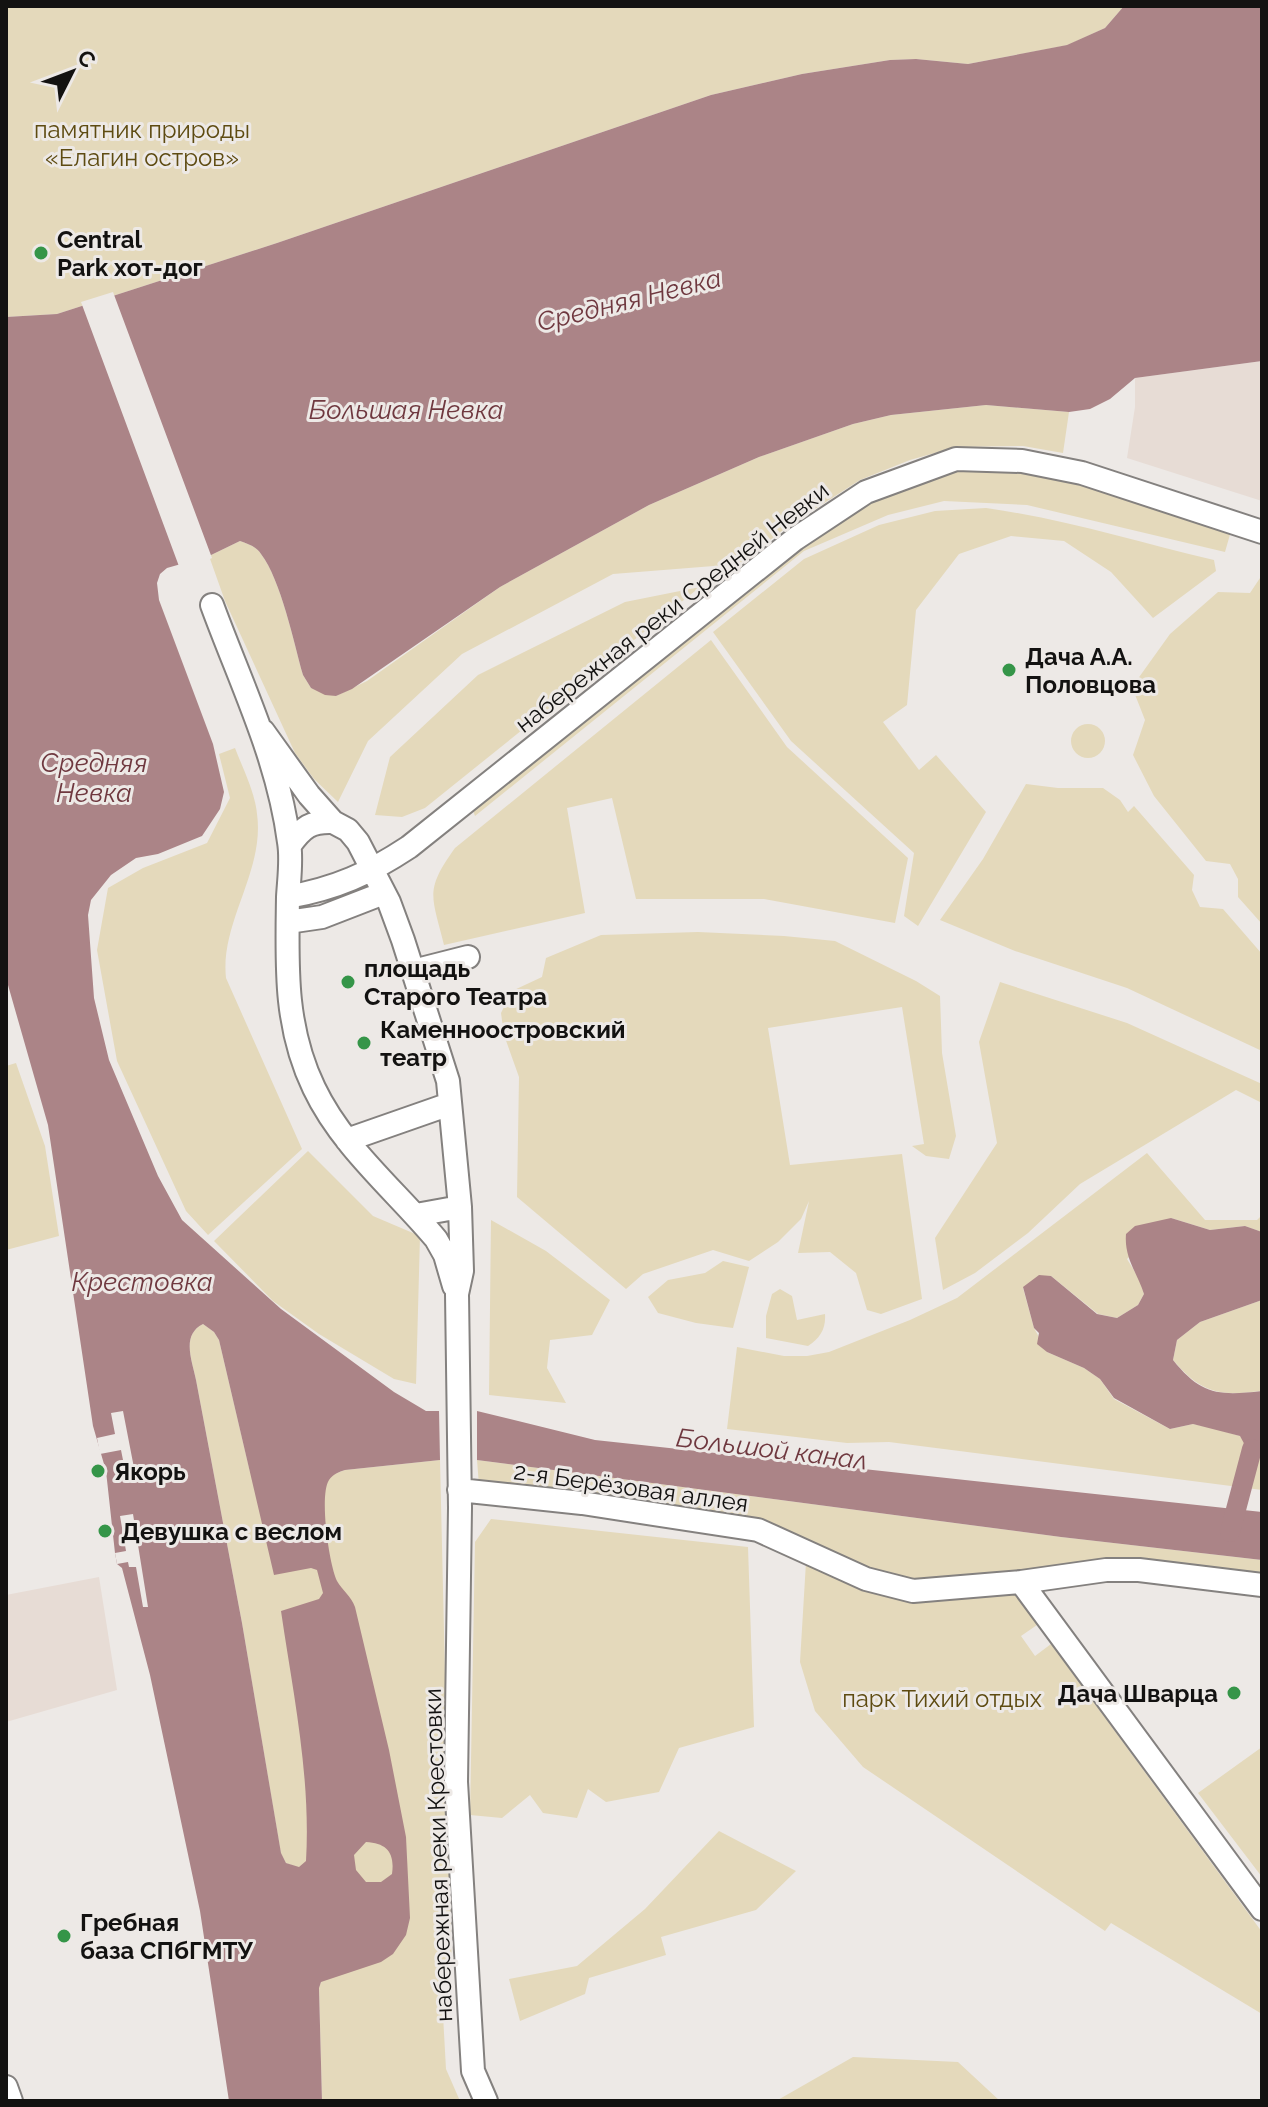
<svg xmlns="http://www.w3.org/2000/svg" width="1268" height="2107" viewBox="0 0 1268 2107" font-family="Raleway,sans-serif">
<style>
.built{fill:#e7dcd5}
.green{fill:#e4d9bb}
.water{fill:#ab8487;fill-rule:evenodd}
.pier{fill:#ede9e6}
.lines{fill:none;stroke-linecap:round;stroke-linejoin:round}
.canal{stroke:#ab8487;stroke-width:20}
.street-casing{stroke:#84817f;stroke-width:26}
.street{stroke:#fff;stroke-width:22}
.poi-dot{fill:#359548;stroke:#ede9e6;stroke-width:3}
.labels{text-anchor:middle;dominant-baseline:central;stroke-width:6;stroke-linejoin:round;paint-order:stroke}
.park-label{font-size:24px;fill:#5e4b11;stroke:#ede9e6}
.poi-label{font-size:24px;font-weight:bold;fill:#131211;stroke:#ede9e6;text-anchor:start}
.street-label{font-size:24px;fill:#131211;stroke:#ede9e6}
.water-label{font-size:26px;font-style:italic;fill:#6f383f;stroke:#ede9e6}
</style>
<rect width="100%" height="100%" fill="#ede9e6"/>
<path class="built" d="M1262,361V501L1127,458L1135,407V378Z
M99,1577L117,1690L6,1722V1595Z"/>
<path class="green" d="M6,6H1124L1105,28L1068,45L968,64L916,59L890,60L802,74L711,95L277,243L57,314L6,317Z
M986,405L1069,412L1063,453L1023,446L956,447L910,460L860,480L787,527L739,564L613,574L462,654L368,741L338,802L314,779L295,753L225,601L209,556L240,541C248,544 256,546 261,554C281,580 294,643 303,675L311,688L336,696L367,681L500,587L649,505L759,457L853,424L891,415Z
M962,465L1039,471L1231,531L1225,552L1027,505L944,501L888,515L804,551L475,816L472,808L801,541L870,499Z
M986,508C1065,519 1137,542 1214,560L1216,571L1153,618L1111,572L1064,541L1011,536L959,554L916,610L907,705L883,722L919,770L936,755L986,812L918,926L904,916L914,853L791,741L713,632L804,559L879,525L935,511Z
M1262,575V924L1238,897V879L1230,864L1206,861L1154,796L1133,755L1145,720L1132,687L1170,634L1218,592L1250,593Z
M700,587L425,808L402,817L375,815L390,757L478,675L625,602Z
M711,640L787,747L908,858L895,923L764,899H636L612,798L567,808L585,913L444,945C432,896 424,891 455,848Z
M1071 741a17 17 0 1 1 34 0a17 17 0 1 1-34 0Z
M235,748C243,769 255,792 257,814C265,871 220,922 226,978L302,1149L208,1235L186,1211L117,1061L97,950L108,888L143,868L207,843L230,798L219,754Z
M1026,784L1058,788H1103L1120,800L1128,812L1134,806L1194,875L1192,890L1200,907L1223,909L1262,954V1051L1127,988L1015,951L940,920L983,859Z
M698,932L784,936L835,941L916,981L940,996L942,1053L956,1136L949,1159L926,1156L912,1146L924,1144L902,1007L768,1028L790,1165L902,1154L922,1299L881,1314L867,1310L856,1273L830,1252L798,1253L809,1201L801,1219L778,1242L749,1261L713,1250L643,1274L626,1289L517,1197L519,1077L504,1035L501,1013L512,991L542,977L546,958L601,935Z
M1000,982L1127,1023L1262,1084V1103L1236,1090L1080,1184L1028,1233L975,1273L943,1290L935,1238L997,1143L979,1042Z
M16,1063L45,1146L59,1236L6,1250V1066Z
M308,1151L373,1216L420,1236L416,1384L394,1379L319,1334L273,1301L214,1241Z
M1147,1153L1205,1220H1257L1262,1215V1232L1245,1226L1210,1230L1171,1218L1127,1259L1140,1280L1144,1294L1138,1305L1117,1318L1098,1314L1051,1276L1023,1288L1034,1328L1047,1352L1084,1368L1100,1379L1114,1399L1170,1429L1193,1424L1213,1428L1240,1436L1259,1448L1262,1445V1490L889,1442L847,1443L727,1429L737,1347L784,1356H807L829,1352L910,1320L957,1298Z
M491,1220L546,1251L610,1300L592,1335L550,1340L547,1368L566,1403L489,1395Z
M723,1261L749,1267L733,1328L696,1323L658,1313L648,1297L668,1280L705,1273Z
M780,1289L792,1296L797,1320L825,1314C826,1329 820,1338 808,1346L766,1338V1316L772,1294Z
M1262,1300V1391C1219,1396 1202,1394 1173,1360L1177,1340L1200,1322Z
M203,1324L214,1332L219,1340L250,1472L334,1474L345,1470L440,1460L452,1976L441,1979L446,2069L460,2101H322L319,1987L321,1982L294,1866L286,1863L281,1854L242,1623L196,1380C192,1360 181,1335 203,1324Z
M477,1460L1061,1537L1262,1560V1573L1141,1564L1080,1563L912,1583L816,1548L763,1519L479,1485Z
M491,1519L748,1547L754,1727L679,1748L659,1792L606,1802L588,1789L577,1818L543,1813L530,1795L502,1818L470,1815L475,1542Z
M806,1562L861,1588L1017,1592L1037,1625L1021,1636L1035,1656L1051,1644L1262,1932V2014L1111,1923L1105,1931L863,1767L815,1711L800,1662Z
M1262,1747V1877L1198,1793Z
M719,1831L796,1871L756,1910L661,1937L666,1955L589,1978L585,1994L520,2021L509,1979L577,1966L645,1909Z
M853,2057L958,2062L1000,2101H776Z"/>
<path class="water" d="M1124,6H1262V361L1135,378L1110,399L1090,409L1069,412L986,405L891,415L853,424L759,457L649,505L500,587L352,689L336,696L325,695L311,688L303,675C294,643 281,580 261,554C256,546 248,544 240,541L209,556L167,568L160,574L157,583L159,600L213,744L224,792L220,809L202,836L158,854L136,858L111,875L91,900L88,915L94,998L109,1060L158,1176L182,1220L281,1309L394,1392L426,1411H477L595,1440L1262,1512V1560L1061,1537L477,1460H440L345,1470C339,1472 333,1474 329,1480C319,1495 329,1564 337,1581C342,1590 351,1596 355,1607L389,1750L406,1837L410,1918L406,1935L393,1954L381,1962L321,1982L319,1988L322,2101H229L200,1911L150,1675L122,1568L117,1564L115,1553L106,1471L93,1426L48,1125L6,978V317L57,314L277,243L711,95L802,74L890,60L916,59L968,64L1067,45L1105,28ZM203,1324L214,1332L219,1340L274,1575L311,1568L317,1570L323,1593L319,1599L281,1611C293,1693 311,1777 306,1861L299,1867L286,1863L281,1853L242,1623L196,1380C192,1360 181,1335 203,1324ZM366,1842C387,1843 395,1853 392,1874L381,1882H366L356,1870L354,1855Z
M1171,1218L1210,1230L1245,1226L1262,1232V1300L1200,1322L1177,1340L1173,1360C1201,1395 1219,1396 1262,1391V1445L1247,1449L1240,1436L1193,1424L1170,1429L1114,1398L1100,1379L1084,1368L1047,1352L1037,1344L1039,1333L1034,1328L1023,1287L1039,1275L1051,1276L1097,1314L1117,1318L1138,1305L1144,1294C1137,1272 1124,1258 1126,1234L1135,1226Z"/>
<path class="pier" d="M113,292L212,558L210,559L180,569L81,302Z
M439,1410L477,1411V1460H440Z
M123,1411L135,1473L126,1475L121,1450L100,1454L97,1438L115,1434L111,1413Z
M133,1514L148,1607H143L136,1567H129L128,1562L117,1564L115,1553L126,1551L120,1516Z"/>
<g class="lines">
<path class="canal" d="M1230,1532L1252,1449"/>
<defs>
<path id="street" d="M212,605C241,684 278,758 289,842C292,860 289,879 288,897C287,964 284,1026 314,1088C342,1147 395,1190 436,1239L445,1255L454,1286
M263,731L309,795L333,822L348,830L358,842L389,902L403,940L448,1081L460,1207L462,1271L457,1294L460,1508L456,1782L473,2071L486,2101
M290,845C303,827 311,821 333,822
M288,897C337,888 368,874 409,847L795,539L866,492L956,459L1022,461L1082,473L1262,532
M288,922L322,917L384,893
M413,971L468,957
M347,1140L450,1104
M416,1215L460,1207
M459,1490L582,1503L758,1530L866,1579L913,1591L1021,1582L1106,1570H1139L1262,1585
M1021,1582L1262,1909
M6,2087L11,2101"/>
</defs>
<use href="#street" class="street-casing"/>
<use href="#street" class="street"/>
</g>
<g class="poi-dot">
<circle cx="41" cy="253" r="8"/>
<circle cx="1009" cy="670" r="8"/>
<circle cx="348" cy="982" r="8"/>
<circle cx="364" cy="1043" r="8"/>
<circle cx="98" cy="1471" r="8"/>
<circle cx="105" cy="1531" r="8"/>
<circle cx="1234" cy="1693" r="8"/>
<circle cx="64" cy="1936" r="8"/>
</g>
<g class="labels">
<g class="park-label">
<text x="142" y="129">памятник природы<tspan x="142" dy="28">«Елагин остров»</tspan></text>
<text x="942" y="1698">парк Тихий отдых</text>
</g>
<g class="poi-label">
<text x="57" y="239">Central<tspan x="57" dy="28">Park хот-дог</tspan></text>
<text x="1025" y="656">Дача А.А.<tspan x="1025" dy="28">Половцова</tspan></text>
<text x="364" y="968">площадь<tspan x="364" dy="28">Старого Театра</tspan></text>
<text x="380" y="1029">Каменноостровский<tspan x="380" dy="28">театр</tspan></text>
<text x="114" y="1471">Якорь</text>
<text x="121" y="1531">Девушка с веслом</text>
<text x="1218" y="1693" text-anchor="end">Дача Шварца</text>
<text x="80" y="1922">Гребная<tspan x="80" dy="28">база СПбГМТУ</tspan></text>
</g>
<g class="street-label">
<text transform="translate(672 607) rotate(-38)">набережная реки Средней Невки</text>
<text transform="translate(631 1487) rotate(8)">2-я Берёзовая аллея</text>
<text transform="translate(438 1855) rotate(-92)">набережная реки Крестовки</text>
</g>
<g class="water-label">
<text transform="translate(629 300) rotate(-14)">Средняя Невка</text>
<text x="406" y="410">Большая Невка</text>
<text x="94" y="763">Средняя<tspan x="94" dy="30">Невка</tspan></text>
<text x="142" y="1282">Крестовка</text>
<text transform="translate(772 1449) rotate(7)">Большой канал</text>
</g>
</g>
<rect width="1268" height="2107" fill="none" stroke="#131211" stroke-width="16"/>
<g transform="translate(72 72) rotate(48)" stroke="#ede9e6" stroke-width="6" paint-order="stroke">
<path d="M0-6L14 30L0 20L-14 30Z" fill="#131211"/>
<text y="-12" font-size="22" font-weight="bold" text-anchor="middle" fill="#131211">С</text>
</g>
</svg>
